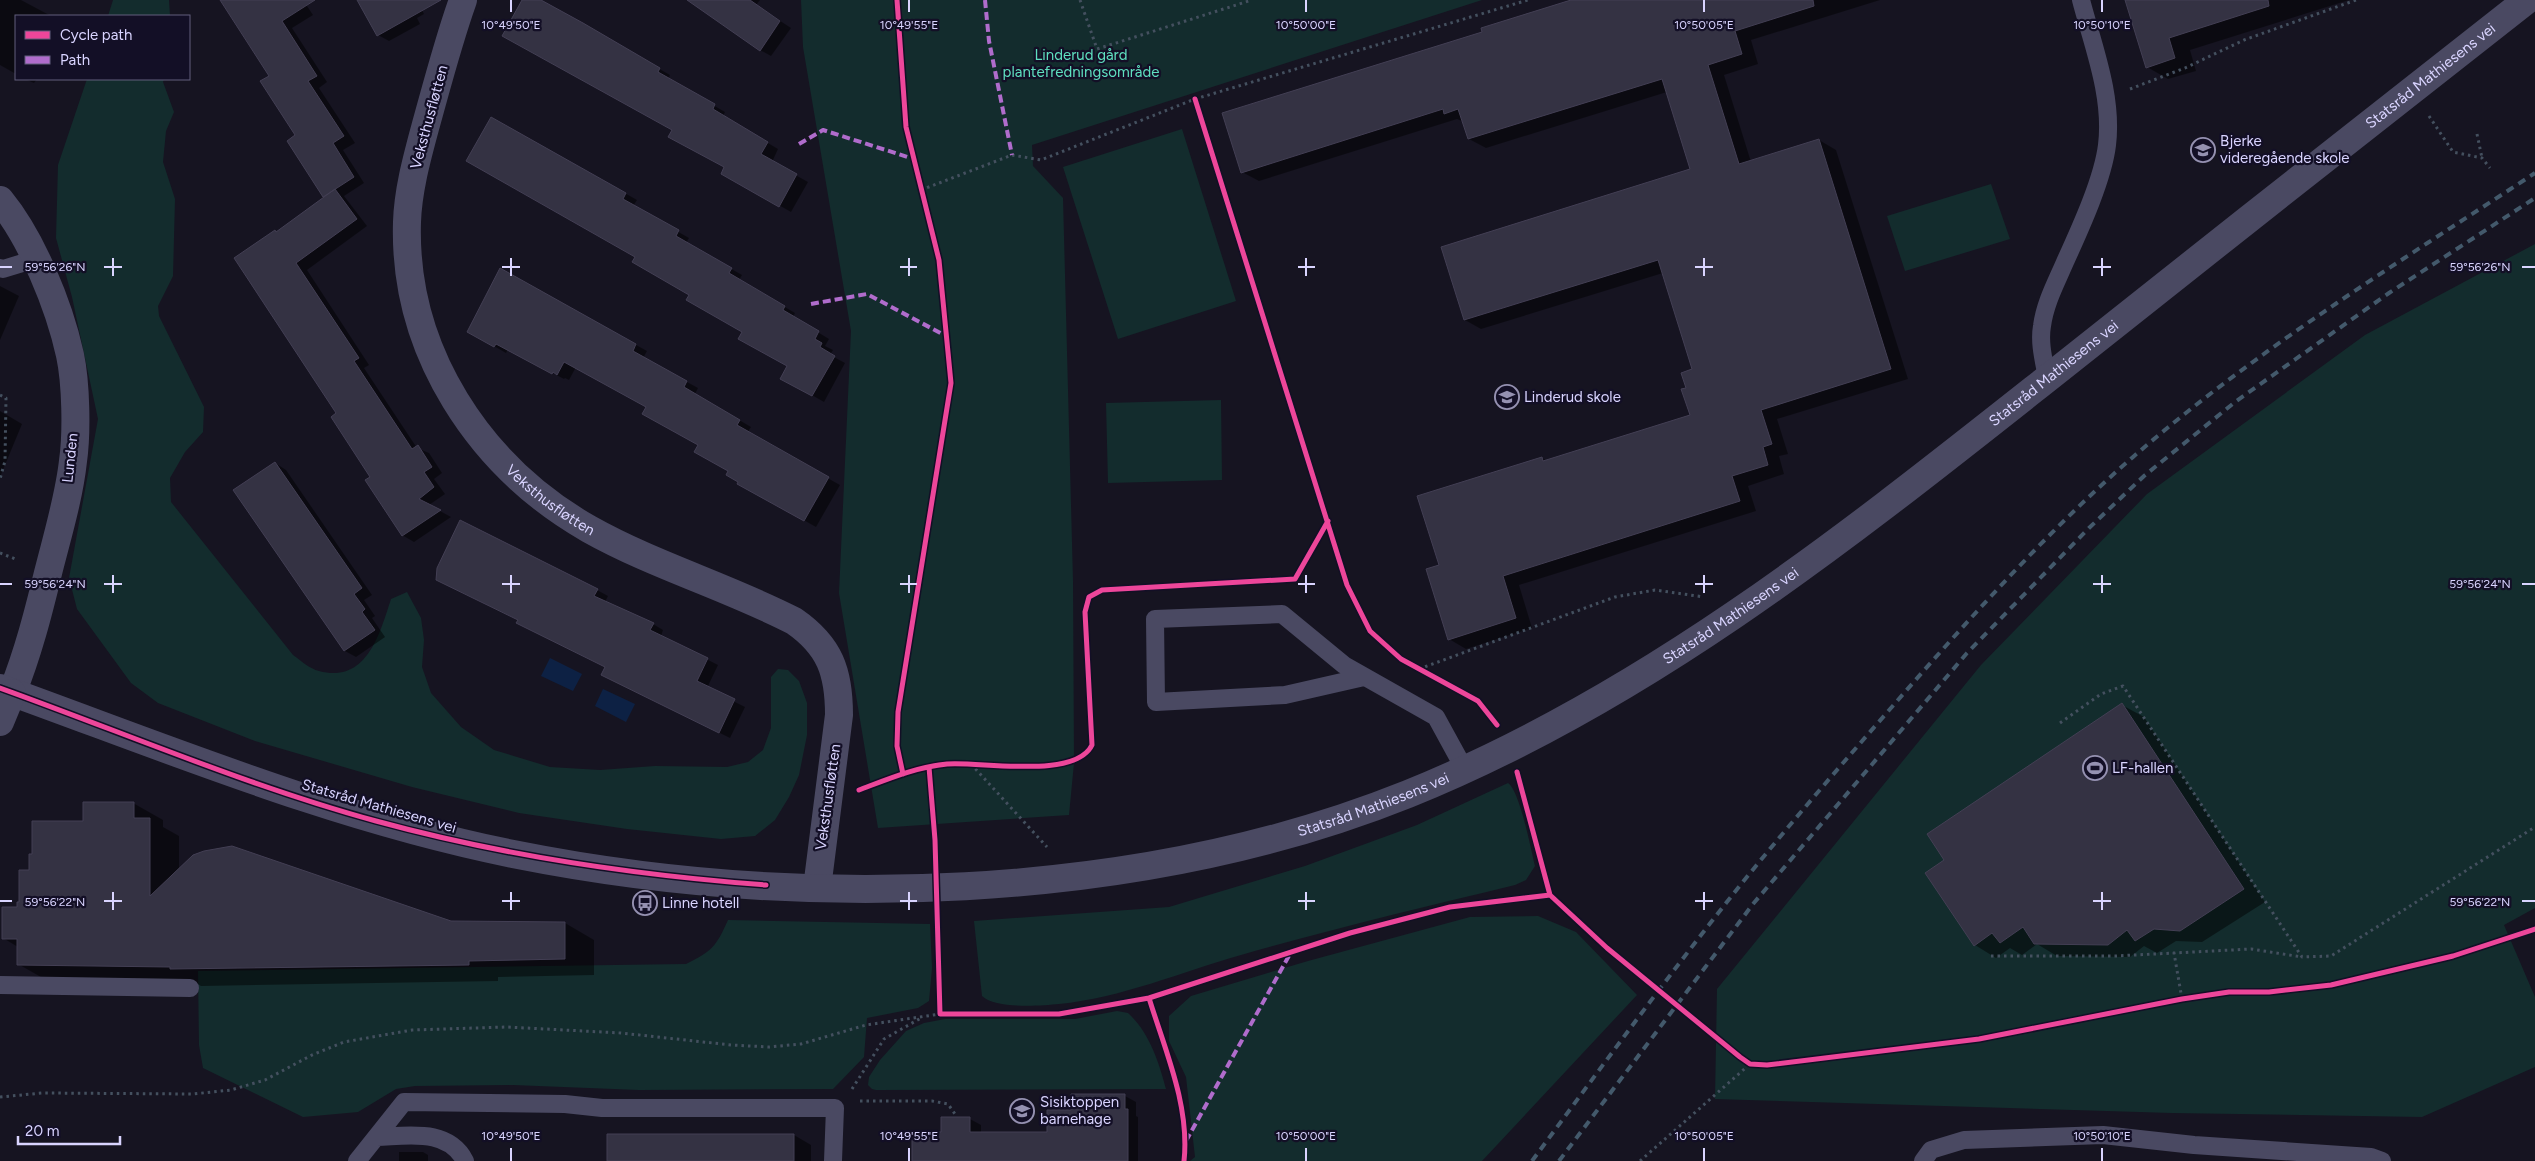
<svg xmlns="http://www.w3.org/2000/svg" width="2535" height="1161" viewBox="0 0 2535 1161" font-family="Figtree,sans-serif">
<style>
.green{fill:#132c2d}
.water{fill:#0d2144}
.shadow{fill:#0007}
.building{fill:#343243;stroke:#433f54}
.lines{fill:none;stroke-linecap:round;stroke-linejoin:round}
.path{stroke:#44505f;stroke-width:3;stroke-dasharray:2.5 4;stroke-linecap:butt}
.service{stroke:#4a4962;stroke-width:18}
.minor{stroke:#4a4962;stroke-width:28}
.tertiary{stroke:#4a4962;stroke-width:28}
.rail{stroke:#43596b;stroke-width:4;stroke-dasharray:8 6;stroke-linecap:butt}
.quiet{stroke:#b06ccc;stroke-width:4;stroke-dasharray:8 4;stroke-linecap:butt}
.cycleway-casing{stroke:#130f26;stroke-width:8}
.cycleway{stroke:#ed469a;stroke-width:5}
.ticks{fill:none;stroke:#d9d4ff;stroke-width:2}
.labels{text-anchor:middle;dominant-baseline:central;stroke-width:4.5;stroke-linejoin:round;paint-order:stroke}
.park-label{font-size:15px;fill:#5fe0c0;stroke:#130f26}
.street-label{font-size:15px;fill:#d9d4ff;stroke:#130f26}
.poi-label{font-size:15px;fill:#d9d4ff;stroke:#130f26;text-anchor:start}
.ticks-label{font-size:12px;text-anchor:middle;fill:#d9d4ff;stroke:#130f26;stroke-width:4.5;stroke-linejoin:round;paint-order:stroke}
</style>
<rect width="100%" height="100%" fill="#161421"/>
<path class="green" d="M113,0H169L170,16H108Z
M801,0H1482L1032,145L1033,166L1063,198L1073,581L1074,763L1069,815L878,828L839,593L851,331L803,47Z
M87,79H164L163,82L174,112L166,131L163,162L175,199L173,276L158,306L159,316L204,407L203,432L185,452L170,478L171,502L293,655C300,660 310,669 319,671C367,684 380,633 391,599L407,592L421,618L424,640L422,667L431,693L461,727L494,750L550,767L600,770L655,766L727,767L748,762L763,750L771,728V677L778,669L788,670L799,681L807,703V735L799,775L789,797L775,820L755,836L721,839L627,829L519,813L412,787L255,741L158,703L131,683L77,609L69,578L98,419L72,297L56,238L58,165Z
M1182,129L1236,301L1118,339L1063,167Z
M1991,184L2010,239L1905,271L1887,216Z
M2535,244V908L2504,925L2535,997V1067L2422,1117L2172,1113L1715,1099L1717,989L1981,665L2147,494L2365,335Z
M1221,400L1222,480L1108,483L1106,403Z
M1508,783C1520,791 1531,850 1535,866L1526,880L1515,885C1424,907 1332,929 1241,955C1181,972 1121,998 1059,1004C1039,1006 996,1009 982,996L974,921L1169,907L1305,866L1417,825Z
M1538,916L1576,932L1637,995L1482,1161H1190L1195,1157L1186,1077L1169,1041V1016L1191,996L1308,961L1470,917Z
M728,920L930,924L932,968L929,1001L918,1008L867,1018L864,1057L833,1089L639,1090L513,1085L415,1086L396,1089L358,1112L303,1117L203,1068L199,1045L198,971L686,964C712,951 716,947 728,920Z
M1117,1011L1128,1013C1149,1032 1159,1062 1166,1089L876,1090L872,1089L868,1085L869,1077L880,1060L906,1031L924,1023L945,1019H1075Z"/>
<path class="water" d="M550,658L582,674L573,691L541,676Z
M603,689L635,704L626,722L595,706Z"/>
<path class="shadow" d="M0,0H21L51,16H16V74L0,65Z
M220,0H303L313,15L292,28L327,82L319,88L355,143L343,150L364,183L344,196L367,226L307,270L369,365L364,368L417,448L429,453L442,473L434,479L445,494L429,505L451,517L414,542L402,535L338,414L277,233L326,197L270,76Z
M359,0H417L424,14L417,18L420,24L389,41L378,35Z
M523,0H539L670,75L668,79L725,112L723,116L778,149L772,162L808,182L791,212L722,173L726,167L674,130Z
M702,0H760L756,5L791,28L771,56L760,50Z
M1576,0H1880L1751,40L1758,64L1724,75L1751,162L1819,140L1836,150L1908,379L1777,419L1788,454L1779,456L1784,474L1748,486L1756,511L1519,585L1532,628L1466,649L1449,639L1440,566L1542,458L1547,461L1691,416L1687,389L1694,370L1663,273L1481,329L1465,320L1692,170L1667,92L1486,148L1469,139L1464,122L1457,119L1259,181L1242,172L1484,32Z
M2126,0H2349L2190,50L2196,71L2168,79L2147,67Z
M25,79H37L34,83Z
M492,118L637,200L633,206L689,238L686,243L742,275L739,280L795,313L793,317L829,339L825,346L833,350L830,355L845,363L824,402L782,378L789,366L637,257Z
M500,270L647,351L643,358L698,388L695,394L751,427L747,433L840,485L816,527L738,483L730,470L647,407L576,367L569,380L565,378L564,379L508,349L506,353L468,331Z
M0,286L19,296L0,340Z
M0,411L22,424L0,477Z
M275,463L286,470L372,595L364,600L375,616L372,618L385,637L356,657L345,651L235,491Z
M597,590L608,596L605,602L653,624L663,630L661,636L718,665L707,688L745,707L730,738L613,680L606,667L528,629Z
M2122,705L2144,717L2265,902L2202,942L2176,941L2157,953L2144,946L2130,957L2057,956L2037,944L2022,955L2010,948L1996,958L1975,945L1945,860Z
M133,803L163,820V827L179,836V870L451,923H565L594,940V975L498,977V981L201,986L196,983L48,981L18,964V947L3,938L20,903L34,855L85,822Z
M1125,1096L1136,1102V1116L1138,1117V1161H914L942,1133L970,1119L981,1125V1133H1048L1073,1111Z
M794,1135L811,1145V1161H608V1136Z
M399,1152H423L428,1155V1161H399Z"/>
<path class="building" d="M220,0H315L282,21L317,76L308,81L344,136L333,143L354,177L323,197L287,141L295,135L260,81L269,76Z
M357,0H441L377,36Z
M522,0H541L583,23L660,68L658,72L715,104L713,109L768,142L761,154L797,174L779,207L721,174L724,167L668,137L672,130L502,36Z
M687,0H750L780,21L760,51Z
M1571,0H1813L1814,6L1735,31L1742,54L1708,65L1739,164L1819,139L1891,369L1761,410L1772,444L1763,447L1768,465L1732,476L1740,501L1503,576L1516,618L1448,640L1426,569L1439,565L1417,496L1542,457L1543,461L1690,415L1681,389L1686,388L1681,373L1692,369L1658,260L1464,320L1441,247L1690,169L1662,79L1468,139L1458,109L1444,114L1443,109L1241,173L1222,113L1482,32L1481,28Z
M2125,0H2268L2269,6L2169,38L2175,58L2146,68Z
M491,117L626,193L623,199L679,230L676,236L732,268L729,273L785,306L783,310L819,331L815,339L822,343L820,347L835,356L812,396L780,379L787,366L738,339L742,332L686,300L689,295L632,262L635,257L466,161Z
M335,189L357,219L296,263L359,358L354,361L412,449L418,445L432,467L424,472L434,487L419,499L441,510L402,536L365,480L370,477L331,417L336,413L234,258L275,230L276,232Z
M500,268L636,344L633,351L687,381L684,387L740,420L737,425L829,477L804,521L737,484L738,482L726,475L728,471L694,452L698,445L642,414L646,407L564,362L557,375L553,372L552,374L496,344L494,347L467,332Z
M275,462L362,588L354,594L365,609L362,612L375,630L344,651L233,490Z
M460,520L598,589L594,596L654,623L650,630L708,658L697,681L735,699L719,733L601,675L605,667L516,623L518,620L436,580L437,568Z
M2122,703L2244,889L2180,931L2154,929L2135,941L2127,930L2108,945L2034,944L2023,927L2000,943L1992,933L1974,946L1925,873L1944,860L1927,834Z
M83,802H134V818H150V896L193,855L204,851L232,846L451,921L565,922V959L469,961V965L170,969V967L17,965V939H2V907H17V902H19V870H29V854H32V821H83Z
M1071,1094H1125V1109H1128V1161H912V1132H941V1117H970V1132H1047V1110H1071Z
M607,1134H794V1161H607Z"/>
<g class="lines">
<path class="path" d="M1080,0L1097,49L1252,0
M2130,89L2185,68L2244,40L2356,0
M2429,116L2453,152L2482,158L2490,168
M2477,134L2482,158
M921,190L1012,155L1041,160L1195,99L1528,0
M0,395L6,398L5,461L0,479
M0,553L18,560
M1419,669L1615,597L1655,590L1704,597
M2060,723L2101,694L2123,686L2302,957L2331,956L2535,827
M971,764L1047,847
M1991,956H2115L2174,953
M2182,999L2174,953L2251,949L2302,957
M852,1089L884,1039L921,1018
M0,1097L42,1093L193,1094L231,1090L265,1080L312,1055L344,1042L412,1030L507,1027L621,1033L731,1045L769,1047L801,1044L866,1025L940,1014
M860,1101H932L948,1104L955,1114
M1640,1161L1750,1064"/>
<path class="service" d="M0,268L3,269L36,259
M2047,378C2044,361 2039,343 2042,326C2045,303 2056,283 2065,262C2080,229 2103,179 2107,145C2113,96 2093,46 2081,0
M1364,677L1285,695L1156,702L1155,619L1282,614L1344,665L1436,717L1465,770
M0,985L190,988
M377,1137C409,1136 448,1128 465,1161
M357,1161L404,1102L565,1104L602,1108H835L833,1161
M1923,1161L1931,1150L1964,1140L2103,1135L2194,1145L2371,1157L2382,1161"/>
<g class="minor">
<path id="s1" d="M463,0C448,42 437,85 425,128C417,158 408,190 407,222C403,351 479,466 589,529C653,565 728,587 794,621C830,646 839,672 839,715L817,888"/>
<path d="M0,200C32,239 59,305 70,355C76,383 77,433 73,461C69,498 57,537 48,573C38,614 28,653 12,693"/>
</g>
<g class="tertiary">
<path id="s2" d="M0,688C169,749 335,818 513,854C798,911 1136,903 1408,794C1646,698 1848,536 2048,378C2207,251 2367,126 2527,0"/>
<path d="M0,722L12,693"/>
</g>
<path class="rail" d="M1532,1161C1600,1069 1667,977 1738,888C1792,821 1848,757 1905,692C1977,610 2051,528 2133,457C2257,349 2398,263 2535,173
M1559,1161L1753,904L1967,653L2089,528L2144,476L2235,402L2389,293L2535,198"/>
<path class="quiet" d="M985,0L989,41L1012,155
M799,144L823,130L914,159
M811,304L867,294L946,336
M1186,1141L1291,952"/>
<defs>
<path id="cycleway" d="M897,0L906,127L939,260L951,383L898,712L897,746L903,774
M1195,99L1347,585L1370,631L1401,659L1478,701L1497,725
M0,688C125,733 248,786 376,821C504,856 634,875 766,885
M929,767L935,840L940,1014H1059L1149,998L1350,933L1450,907L1550,895L1607,948L1740,1057L1750,1064L1767,1065L1979,1039L2182,999L2229,992H2269L2331,985L2453,956L2535,929
M1517,772L1550,895
M859,790C888,779 916,767 947,764C980,761 1075,780 1092,745L1085,612L1089,597L1102,590L1295,579L1328,521
M1149,998C1165,1050 1190,1106 1184,1161"/>
</defs>
<use href="#cycleway" class="cycleway-casing"/>
<use href="#cycleway" class="cycleway"/>
</g>
<path class="ticks" d="M511,0V12M909,0V12M1306,0V12M1704,0V12M2102,0V12M113,258V276M511,258V276M909,258V276M1306,258V276M1704,258V276M2102,258V276M0,267H12M104,267H122M502,267H520M900,267H917M1298,267H1315M1695,267H1713M2093,267H2111M2522,267H2535M113,575V593M511,575V593M909,575V593M1306,575V593M1704,575V593M2102,575V593M0,584H12M104,584H122M502,584H520M900,584H917M1298,584H1315M1695,584H1713M2093,584H2111M2522,584H2535M113,892V910M511,892V910M909,892V910M1306,892V910M1704,892V910M2102,892V910M0,901H12M104,901H122M502,901H520M900,901H917M1298,901H1315M1695,901H1713M2093,901H2111M2522,901H2535M511,1148V1161M909,1148V1161M1306,1148V1161M1704,1148V1161M2102,1148V1161"/>
<defs>
<symbol id="school-ring" viewBox="-11 -11 22 22"><circle r="9.5" fill="#130f26" stroke="#9591b1" stroke-width="1.5"/><path d="M0-5L7-2L0 1L-7-2ZM-4 1L0 2.5L4 1V4Q0 6-4 4Z" fill="#9591b1"/></symbol>
<symbol id="stadium-ring" viewBox="-11 -11 22 22"><circle r="9.5" fill="#130f26" stroke="#9591b1" stroke-width="1.5"/><path d="M0-5a6.5 5 0 1 0 0 10a6.5 5 0 1 0 0-10ZM-3.5-1.8h7v3.6h-7Z" fill="#9591b1"/></symbol>
<symbol id="bus-ring" viewBox="-11 -11 22 22"><circle r="9.5" fill="#130f26" stroke="#9591b1" stroke-width="1.5"/><path d="M-5-6H5V4H4V6H2V4H-2V6H-4V4H-5ZM-3.5-4V0h7V-4ZM-3.5 1.2v1.5H-2V1.2ZM2 1.2v1.5H3.5V1.2Z" fill="#9591b1"/></symbol>
</defs>
<g fill-rule="evenodd">
<use href="#school-ring" x="2189" y="136" width="28" height="28"/>
<use href="#school-ring" x="1493" y="383" width="28" height="28"/>
<use href="#stadium-ring" x="2081" y="754" width="28" height="28"/>
<use href="#bus-ring" x="631" y="889" width="28" height="28"/>
<use href="#school-ring" x="1008" y="1097" width="28" height="28"/>
</g>
<g class="labels">
<g class="park-label">
<text x="1081" y="55">Linderud gård<tspan x="1081" dy="17">plantefredningsområde</tspan></text>
</g>
<g class="street-label">
<text stroke="none"><textPath href="#s2" startOffset="2702">Statsråd Mathiesens vei</textPath></text>
<text transform="translate(429 117) rotate(-75)">Veksthusfløtten</text>
<text stroke="none"><textPath href="#s2" startOffset="2222">Statsråd Mathiesens vei</textPath></text>
<text transform="translate(70 458) rotate(-84)">Lunden</text>
<text stroke="none"><textPath href="#s1" startOffset="556">Veksthusfløtten</textPath></text>
<text stroke="none"><textPath href="#s2" startOffset="1818">Statsråd Mathiesens vei</textPath></text>
<text transform="translate(828 797) rotate(-82)">Veksthusfløtten</text>
<text stroke="none"><textPath href="#s2" startOffset="1412">Statsråd Mathiesens vei</textPath></text>
<text transform="translate(379 806) rotate(16)">Statsråd Mathiesens vei</text>
</g>
<g class="poi-label">
<text x="2220" y="141">Bjerke<tspan x="2220" dy="17">videregående skole</tspan></text>
<text x="1524" y="397">Linderud skole</text>
<text x="2112" y="768">LF-hallen</text>
<text x="662" y="903">Linne hotell</text>
<text x="1040" y="1102">Sisiktoppen<tspan x="1040" dy="17">barnehage</tspan></text>
</g>
</g>
<g class="ticks-label">
<text x="511" y="29">10°49'50"E</text>
<text x="909" y="29">10°49'55"E</text>
<text x="1306" y="29">10°50'00"E</text>
<text x="1704" y="29">10°50'05"E</text>
<text x="2102" y="29">10°50'10"E</text>
<text x="55" y="271">59°56'26"N</text>
<text x="2480" y="271">59°56'26"N</text>
<text x="55" y="588">59°56'24"N</text>
<text x="2480" y="588">59°56'24"N</text>
<text x="55" y="906">59°56'22"N</text>
<text x="2480" y="906">59°56'22"N</text>
<text x="511" y="1140">10°49'50"E</text>
<text x="909" y="1140">10°49'55"E</text>
<text x="1306" y="1140">10°50'00"E</text>
<text x="1704" y="1140">10°50'05"E</text>
<text x="2102" y="1140">10°50'10"E</text>
</g>
<rect x="15" y="15" width="175" height="65" fill="#130f26" stroke="#625e7d"/>
<rect x="25" y="31" width="25" height="8" fill="#ed469a" stroke="#625e7d"/>
<text x="60" y="40" font-size="15" fill="#d9d4ff">Cycle path</text>
<rect x="25" y="56" width="25" height="8" fill="#b06ccc" stroke="#625e7d"/>
<text x="60" y="65" font-size="15" fill="#d9d4ff">Path</text>
<path d="M18 1136v8h102v-8" fill="none" stroke="#d9d4ff" stroke-width="2.5"/>
<text x="25" y="1136" font-size="15" fill="#d9d4ff" stroke="#130f26" stroke-width="4" paint-order="stroke">20 m</text>
</svg>
